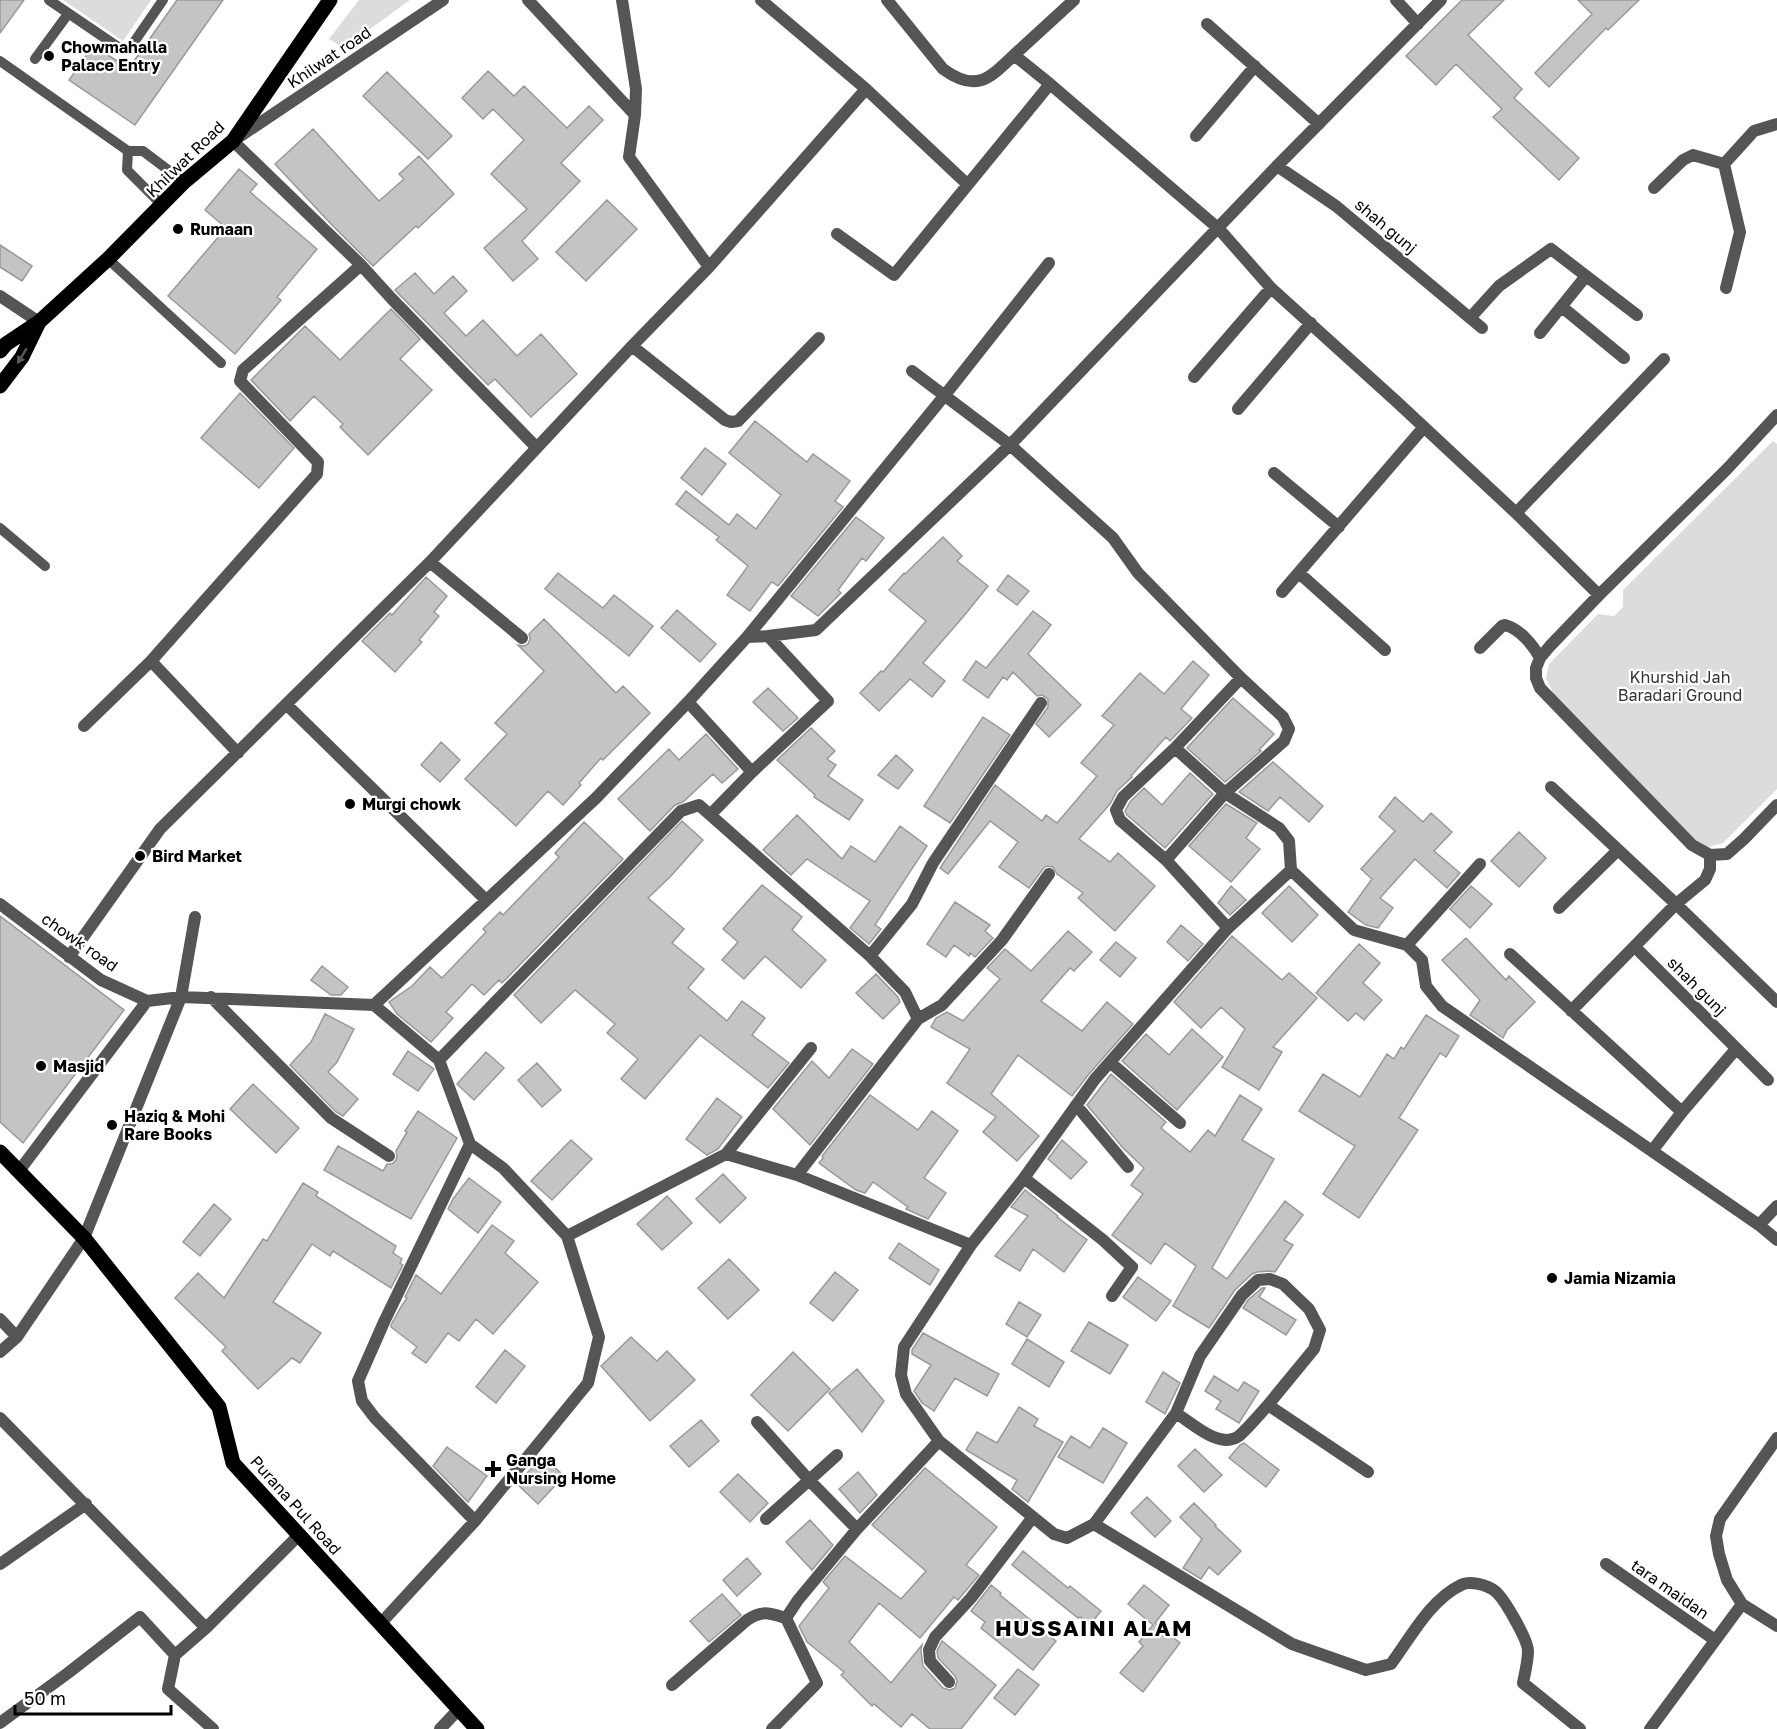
<svg xmlns="http://www.w3.org/2000/svg" width="1777" height="1729" viewBox="0 0 1777 1729" font-family="'Golos Text',sans-serif">
<style>
.green{fill:#dcdcdc}
.building{fill:#c4c4c4;stroke:#999;stroke-width:1.5}
.lines{fill:none;stroke-linecap:round;stroke-linejoin:round}
.service{stroke:#555;stroke-width:10}
.minor{stroke:#555;stroke-width:12}
.primary{stroke:#000;stroke-width:15}
.oneway{fill:#595959}
.poi-dot{fill:#000;stroke:#fff;stroke-width:2}
.labels{text-anchor:middle;dominant-baseline:central;stroke-width:4.5;stroke-linejoin:round;paint-order:stroke}
.poi-label{font-size:16px;font-weight:bold;fill:#000;stroke:#fff;text-anchor:start}
.street-label{font-size:16px;fill:#000;stroke:#fff}
.park-label{font-size:16px;fill:#333;stroke:#fff}
.district-label{font-size:22px;font-weight:bold;letter-spacing:1.5px;fill:#000;stroke:#fff}
</style>
<rect width="100%" height="100%" fill="#fff"/>
<path class="green" d="M63,0H151L123,41Z
M359,0H410L344,48L329,39Z
M1773,441L1777,444V789L1723,843L1705,848L1694,839L1554,695L1546,678L1549,664L1598,614L1614,616L1623,607V590Z"/>
<path class="building" d="M0,0H24L0,33Z
M177,0H223L135,125L69,80L93,46L129,68Z
M1462,0H1504L1468,35L1522,89L1514,98L1579,158L1559,180L1493,117L1502,109L1456,64L1436,85L1406,56Z
M1578,0H1639L1608,30L1606,28L1549,87L1535,73L1592,14Z
M488,71L514,96L524,86L567,128L589,106L603,120L561,163L580,181L522,241L538,259L513,281L484,248L527,209L491,174L524,140L493,109L483,119L462,98Z
M387,72L452,136L428,159L363,96Z
M313,129L379,201L404,179L399,174L419,156L454,194L418,228L416,226L373,266L331,224L275,164Z
M239,169L257,184L250,192L317,249L277,297L281,300L235,354L168,296L226,228L205,210Z
M607,200L637,229L586,281L556,252Z
M0,245L32,266L22,281L0,267Z
M415,273L434,294L453,276L467,291L444,313L466,336L483,320L517,356L541,334L577,374L531,417L495,379L488,385L395,290Z
M391,309L420,339L400,359L432,390L368,455L340,427L343,424L314,396L290,421L251,380L305,326L340,360Z
M240,393L294,448L259,488L201,438Z
M755,421L807,462L813,454L850,481L835,501L843,507L778,586L772,582L770,584L750,611L727,595L748,566L716,540L719,537L676,504L686,491L729,525L737,514L756,529L781,495L729,453Z
M705,448L726,464L702,495L681,478Z
M856,517L884,538L866,561L862,558L838,590L841,593L818,616L791,596Z
M943,537L962,556L957,561L988,586L963,617L923,663L945,681L932,697L910,679L879,711L860,693L881,671L883,672L926,621L889,590L904,573L905,574Z
M558,573L603,608L614,595L653,626L629,656L545,589Z
M1008,575L1029,591L1017,605L997,590Z
M426,577L447,596L434,612L439,616L419,640L422,642L395,672L362,641L390,613L392,615Z
M677,610L716,644L700,662L661,628Z
M1033,611L1051,625L1028,654L1081,705L1049,737L1036,724L1048,707V699L1042,695L1037,696L1013,672L1007,680L1003,677L988,698L963,680L976,661L986,668Z
M544,619L616,693L623,686L650,713L603,760L601,758L579,783L581,785L563,805L548,791L516,826L465,779L507,734L495,723L544,671L518,645L524,646L528,644L530,639L529,634Z
M1193,661L1209,675L1181,709L1192,718L1170,741L1166,737L1131,776L1132,777L1117,791L1110,804L1079,839L1110,862L1118,853L1155,886L1115,931L1078,898L1083,893L1057,874L1053,867L1046,866L1043,869L1029,888L999,867L1018,842L990,821L948,874L940,868L995,785L1042,821L1046,815L1057,823L1097,776L1081,763L1114,725L1102,716L1140,673L1164,694Z
M768,688L798,718L783,731L753,702Z
M1233,698L1274,734L1259,750L1261,751L1225,782L1187,748Z
M983,717L1010,735L950,823L924,806Z
M811,728L835,751L827,759L836,765L828,776L863,800L849,820L814,797L815,795L777,760Z
M706,734L738,769L722,783L713,774L683,802L675,805L650,831L618,799L669,749L679,760Z
M441,742L460,760L440,782L421,765Z
M896,755L913,770L898,789L878,775Z
M1273,762L1323,806L1309,822L1280,797L1268,811L1239,792Z
M1190,773L1213,794L1165,848L1127,815L1125,811L1130,802L1144,788L1162,805Z
M1395,797L1423,822L1431,813L1452,832L1434,851L1460,873L1447,888L1415,859L1380,898L1393,908L1378,928L1366,925L1348,912L1372,879L1361,869L1395,831L1379,817Z
M1226,804L1257,823L1246,838L1260,849L1231,882L1189,846Z
M797,815L842,859L851,846L875,862L900,826L927,846L875,925L881,929L869,944L850,928L870,901L807,859L791,875L763,850Z
M682,821L703,840L670,877L648,898L684,929L672,943L704,969L688,988L727,1021L742,1001L765,1018L752,1035L789,1063L768,1088L700,1035L645,1099L621,1079L638,1059L607,1033L615,1024L575,990L541,1023L514,995Z
M584,822L623,859L502,983L499,980L484,995L472,984L446,1012L453,1018L431,1042L397,1014L389,1002L412,986L430,967L442,978L486,932L483,929L500,912L503,915L559,857L555,853Z
M1519,832L1546,858L1519,887L1491,861Z
M762,885L802,917L792,930L826,960L801,988L765,956L744,979L722,960L738,942L723,929Z
M1231,886L1246,900L1230,915L1218,903Z
M1289,886L1318,915L1292,942L1262,913Z
M1471,886L1492,904L1470,928L1450,909Z
M955,902L990,925L985,931L993,938L975,957L970,953L969,956L954,945L946,957L927,944Z
M0,916L124,1010L23,1143L0,1122Z
M1181,925L1203,944L1188,961L1167,942Z
M1068,931L1092,952L1074,971L1070,968L1041,1001L1082,1031L1107,1002L1133,1024L1089,1074L1072,1096L1018,1055L991,1094L1039,1136L1017,1161L983,1132L996,1117L947,1083L970,1049L931,1027L936,1018L947,1012L963,1021L1000,979L987,968L1005,949L1031,971Z
M1232,936L1282,980L1289,973L1317,998L1273,1047L1282,1052L1259,1090L1222,1067L1245,1029L1221,1007L1201,1028L1174,1002Z
M1466,938L1506,980L1509,976L1535,1002L1507,1030L1503,1038L1470,1015L1480,1000L1442,960Z
M1116,942L1136,958L1120,977L1100,960Z
M1359,944L1380,963L1363,983L1382,1000L1364,1020L1356,1013L1348,1021L1316,993Z
M322,966L348,987L341,995H331L311,980Z
M876,974L898,997L900,1002L883,1019L856,993Z
M325,1014L354,1029L337,1062L328,1072L358,1099L343,1116L336,1112L290,1065L311,1042Z
M1426,1015L1459,1036L1446,1057L1440,1053L1399,1118L1418,1130L1359,1218L1323,1194L1355,1146L1299,1111L1323,1074L1360,1097L1387,1054L1394,1059L1401,1047L1404,1049Z
M1192,1029L1223,1057L1177,1110L1122,1061L1146,1034L1169,1055Z
M852,1049L873,1064L810,1145L773,1109L812,1061L829,1078Z
M408,1051L434,1069L418,1091L393,1074Z
M486,1052L504,1068L474,1100L457,1084Z
M537,1063L561,1090L542,1107L518,1080Z
M1111,1074L1166,1122L1161,1128L1190,1152L1208,1130L1215,1136L1240,1095L1262,1109L1242,1140L1274,1159L1212,1268L1227,1279L1285,1201L1303,1215L1284,1240L1293,1245L1275,1272L1269,1271L1257,1272L1252,1274L1235,1290L1209,1328L1173,1306L1196,1266L1165,1243L1151,1264L1112,1235L1143,1194L1131,1185L1144,1168L1123,1148L1087,1105Z
M253,1084L299,1128L276,1153L230,1109Z
M870,1095L918,1130L932,1111L958,1131L924,1178L946,1193L928,1219L906,1209L908,1207L873,1182L865,1193L856,1190L819,1163L823,1158L822,1156Z
M717,1098L742,1117L718,1149L707,1155L686,1139Z
M418,1111L457,1138L411,1219L324,1170L338,1146L383,1171L387,1164H392L396,1160L397,1156L396,1151L407,1132L405,1131Z
M571,1140L592,1159L552,1200L531,1181Z
M1062,1140L1087,1162L1071,1179L1048,1159Z
M723,1174L746,1198L720,1223L696,1199Z
M469,1178L501,1202L478,1233L448,1209L453,1199Z
M303,1183L318,1192L316,1196L396,1246L393,1253L402,1259L400,1263L403,1265L391,1288L333,1251L330,1256L312,1244L273,1302L321,1333L300,1363L292,1358L258,1389L222,1351L226,1347L175,1298L198,1273L224,1298L263,1239L267,1241Z
M1025,1190L1058,1216L1057,1217L1087,1240L1064,1272L1033,1249L1020,1271L995,1256L1028,1216L1011,1207Z
M667,1196L692,1223L662,1250L637,1224Z
M214,1204L231,1219L200,1256L183,1242Z
M492,1225L514,1241L505,1253L538,1282L493,1334L476,1319L459,1341L448,1333L426,1363L412,1353L417,1347L391,1327V1325L401,1307L407,1298L405,1297L416,1275L441,1294Z
M899,1243L939,1270L930,1285L889,1258Z
M729,1259L759,1290L728,1319L698,1288Z
M835,1272L858,1290L833,1321L810,1303Z
M1138,1277L1171,1301L1156,1321L1123,1297Z
M1262,1288H1265L1259,1297L1296,1320L1286,1335L1243,1308L1248,1300Z
M1019,1302L1041,1315L1027,1337L1006,1324Z
M1089,1322L1128,1345L1110,1374L1071,1351Z
M923,1333L999,1374L987,1396L955,1378L934,1411L922,1403L914,1391L931,1365L912,1354V1350Z
M631,1337L657,1361L667,1351L695,1380L650,1421L601,1366Z
M1027,1339L1064,1362L1049,1387L1012,1364Z
M505,1350L525,1366L496,1403L476,1387Z
M793,1352L830,1389L788,1431L751,1395Z
M857,1369L884,1401L862,1432L829,1393Z
M1163,1372L1180,1383L1165,1414L1146,1402Z
M1214,1376L1238,1391L1244,1382L1259,1391L1239,1423L1216,1409L1221,1401L1205,1391Z
M1019,1407L1038,1419L1034,1426L1063,1442L1028,1502L1012,1489L1017,1480L966,1450L977,1432L997,1443Z
M701,1420L719,1441L689,1467L670,1446Z
M1103,1428L1127,1443L1103,1483L1058,1457L1071,1436L1090,1448Z
M1244,1443L1279,1470L1266,1487L1229,1458L1240,1445Z
M447,1447L487,1476L468,1502L433,1466Z
M1195,1449L1222,1475L1204,1492L1178,1466Z
M543,1456L564,1476L538,1504L517,1484Z
M925,1468L997,1527L966,1565L979,1575L958,1600L954,1597L920,1638L879,1603L849,1642L891,1683L922,1645L921,1651L923,1666L943,1688L950,1690L955,1688L957,1681L955,1676L938,1658L937,1651L942,1641L996,1685L961,1729H930L912,1714L901,1727L874,1704L872,1706L841,1675L844,1672L807,1642L799,1626L829,1588L823,1582L845,1556L901,1599L926,1571L872,1525Z
M858,1472L877,1495L860,1513L839,1489Z
M738,1474L768,1503L750,1522L720,1492Z
M1147,1497L1171,1521L1155,1537L1131,1513Z
M1194,1503L1216,1525L1215,1526L1241,1551L1218,1575L1209,1567L1201,1579L1183,1568L1202,1539L1180,1517Z
M810,1520L833,1545L812,1570L786,1542Z
M1023,1551L1068,1588L1070,1586L1101,1611L1090,1625L1080,1617L1078,1618L1012,1565Z
M747,1558L761,1574L737,1596L723,1580Z
M991,1585L1001,1593L1000,1595L1056,1641L1033,1670L981,1628L985,1622L971,1611Z
M1144,1585L1169,1605L1155,1623L1180,1643L1143,1692L1120,1673L1143,1646L1139,1642L1153,1625L1128,1604Z
M722,1594L741,1615L709,1642L690,1621Z
M1018,1669L1039,1685L1015,1715L994,1698Z"/>
<g class="lines">
<path class="service" d="M49,0L121,49L125,50L130,48L163,0
M35,59L68,14
M0,61L128,151H143L184,182
M128,151L127,170L162,205
M108,259L221,363
M0,528L45,566"/>
<path class="minor" d="M443,0L233,141L361,265L392,299L537,448
M528,0L635,115
M622,0L636,89L635,115L629,157L709,267
M761,0L866,89L967,184
M887,0L943,69C976,93 989,79 1014,55
M1396,0L1418,24
M1207,24L1319,124
M1050,84L1219,229L1271,288L1397,402L1516,513L1599,595
M1196,136L1255,66
M1724,164L1740,232L1726,288
M1277,166L1336,206L1482,328
M1654,188L1683,160L1693,155L1724,164L1754,131L1777,124
M837,234L894,275L1050,84L1014,55L1074,0
M0,296L39,322
M1562,307L1624,358
M1470,318L1499,286L1551,249L1637,315
M1540,333L1586,276
M632,346L725,420L731,422L738,421L819,338
M912,371L1010,445L1113,538L1138,573L1241,678L1283,717L1289,729L1284,741L1225,793L1166,860
M1194,377L1271,288
M1238,409L1311,323
M1777,415L1727,469L1599,595L1550,646L1540,658L1536,668V678L1540,688L1692,845L1710,855L1727,854L1744,839L1777,805
M1274,473L1339,527
M1516,513L1664,359
M430,562L522,638
M1299,573L1385,650
M1282,592L1424,427
M747,637L945,395L1049,263
M1480,648L1502,626L1505,625C1520,629 1533,645 1540,658
M151,661L238,753
M688,702L752,772
M287,705L486,900
M84,726L151,661L317,474L318,462L240,381L243,370L361,265
M1175,748L1225,793L1279,828L1289,841L1291,870
M1551,787L1676,904L1571,1011
M711,814L752,772L828,701L768,636
M1710,855V869L1705,880L1676,904L1777,1002
M0,904L101,980L147,1001L181,997L195,917
M1559,908L1618,850
M1228,928L1166,860L1120,820L1116,810L1123,797L1175,748L1241,678
M1407,945L1480,864
M1635,947L1768,1080
M1510,954L1682,1112
M69,957L160,829L430,562L632,346L709,267L866,89
M211,997L331,1118L389,1156
M374,1005L439,1060L470,1144L503,1168L567,1236L726,1154L797,1175L971,1245
M918,1019L942,1005L1002,940L1049,874
M439,1060L681,811L699,805L870,956L912,904L933,863L1041,703
M1111,1063L1180,1123
M1076,1105L1128,1167
M470,1144L384,1322L358,1381L362,1401L375,1418L475,1521
M1652,1151L1682,1112L1736,1049
M726,1154L811,1048
M19,1171L147,1001
M797,1175L918,1019L905,992L870,956
M1024,1178L1103,1240L1132,1267L1112,1296
M1759,1225L1777,1206
M0,1319L17,1337
M0,1352L17,1337L84,1238L181,997L374,1005L596,798L688,702L747,637L768,636L816,630L1010,445L1277,166L1441,0
M1268,1405L1314,1349L1320,1330L1309,1309L1283,1284L1270,1279L1258,1280L1242,1295L1200,1356L1176,1413L1094,1524L1067,1538L1054,1534L939,1441L906,1394L901,1375L904,1347L971,1245L1024,1178L1095,1079L1228,928L1291,870L1354,930L1407,945L1422,960L1426,986L1442,1006L1759,1225L1777,1240
M1176,1413C1192,1423 1220,1450 1239,1436C1249,1427 1259,1415 1268,1405L1368,1472
M0,1418L206,1628
M757,1422L809,1480L857,1529
M1777,1438L1720,1519L1716,1536L1719,1554L1727,1580L1742,1604L1777,1626
M766,1519L837,1455
M1094,1524L1292,1644L1366,1670L1391,1664C1411,1637 1430,1600 1461,1585C1470,1580 1487,1585 1495,1591C1504,1598 1528,1640 1528,1651C1528,1661 1525,1673 1523,1683L1580,1729
M0,1564L86,1504
M1606,1564L1715,1640
M786,1618L798,1600L857,1529L939,1441
M381,1623L475,1521L588,1383L599,1337L567,1236
M175,1655L168,1689L213,1729
M949,1682L930,1661L929,1650L935,1637L971,1598L1033,1517
M672,1685L747,1620C762,1610 769,1613 786,1618L817,1683L772,1729
M0,1723L68,1673L140,1617L175,1655L206,1628L298,1536
M440,1729L459,1709
M1650,1729L1742,1604"/>
<path class="primary" d="M0,351L6,344L39,322L108,259L184,182L233,141L330,0
M0,386L22,357L39,322
M0,1152L84,1238L219,1407L233,1463L477,1729"/>
</g>
<defs><path id="oneway-solid" d="M-6-.8H1V-3.2L6.5 0L1 3.2V.8H-6Z" transform="scale(1.5)"/></defs>
<use class="oneway" href="#oneway-solid" transform="translate(22 356) rotate(121)"/>
<g class="poi-dot">
<circle cx="49" cy="56" r="6"/>
<circle cx="178" cy="229" r="6"/>
<circle cx="350" cy="804" r="6"/>
<circle cx="140" cy="856" r="6"/>
<circle cx="41" cy="1066" r="6"/>
<circle cx="112" cy="1125" r="6"/>
<circle cx="1552" cy="1278" r="6"/>
<path d="M490 1460h6v6h6v6h-6v6h-6v-6h-6v-6h6z"/>
</g>
<g class="labels">
<g class="poi-label">
<text x="61" y="47">Chowmahalla<tspan x="61" dy="18">Palace Entry</tspan></text>
<text x="190" y="229">Rumaan</text>
<text x="362" y="804">Murgi chowk</text>
<text x="152" y="856">Bird Market</text>
<text x="53" y="1066">Masjid</text>
<text x="124" y="1116">Haziq &amp; Mohi<tspan x="124" dy="18">Rare Books</tspan></text>
<text x="1564" y="1278">Jamia Nizamia</text>
<text x="506" y="1460">Ganga<tspan x="506" dy="18">Nursing Home</tspan></text>
</g>
<g class="street-label">
<text transform="translate(329 57) rotate(-34)">Khilwat road</text>
<text transform="translate(185 159) rotate(-44)">Khilwat Road</text>
<text transform="translate(1386 226) rotate(40)">shah gunj</text>
<text transform="translate(80 942) rotate(35)">chowk road</text>
<text transform="translate(1697 986) rotate(45)">shah gunj</text>
<text transform="translate(296 1505) rotate(48)">Purana Pul Road</text>
<text transform="translate(1670 1589) rotate(35)">tara maidan</text>
</g>
<g class="park-label">
<text x="1680" y="677">Khurshid Jah<tspan x="1680" dy="18">Baradari Ground</tspan></text>
</g>
<g class="district-label">
<text x="1094" y="1627">HUSSAINI ALAM</text>
</g>
</g>
<path d="M15 1705v9h156v-9" fill="none" stroke="#000000" stroke-width="3"/>
<text x="24" y="1705" font-size="18" fill="#000000" stroke="#ffffff" stroke-width="4.5" paint-order="stroke">50 m</text>
</svg>
